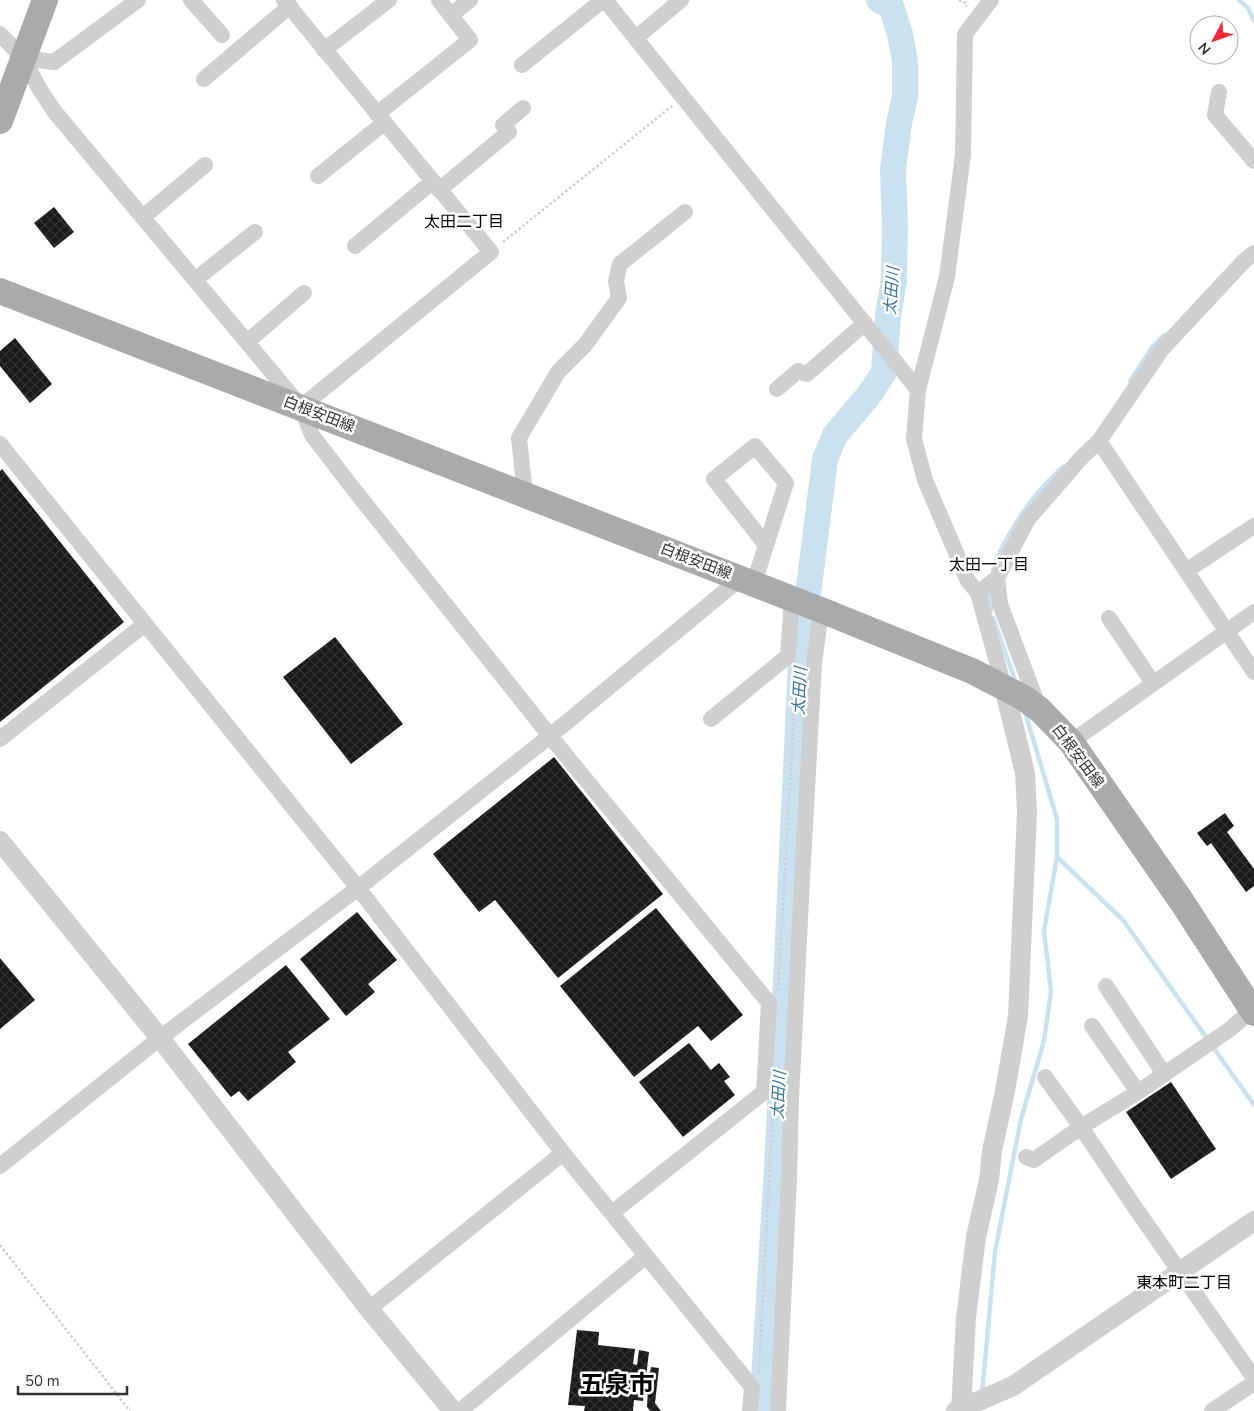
<svg xmlns="http://www.w3.org/2000/svg" width="1254" height="1411" viewBox="0 0 1254 1411" font-family="'Nunito Sans','Noto Sans JP',sans-serif">
<style>
.lines{fill:none;stroke-linecap:round;stroke-linejoin:round}
.stream{stroke:#cae2f0;stroke-width:4.5}
.river{stroke:#cae2f0;stroke-width:26}
.building{fill:url(#building-cross-hatch)}
.path{stroke:#cfcfcf;stroke-width:2.5;stroke-dasharray:2.5 2.5;stroke-linecap:butt}
.minor{stroke:#cfcfcf;stroke-width:16}
.tertiary{stroke:#cfcfcf;stroke-width:20}
.primary{stroke:#aaa;stroke-width:26}
.labels{text-anchor:middle;dominant-baseline:central;stroke-width:5;stroke-linejoin:round;paint-order:stroke}
.street-label{font-size:15px;fill:#323232;stroke:#fff}
.neighbourhood-label{font-size:16px;fill:#000;stroke:#fff}
.water-label{font-size:16px;font-style:italic;fill:#36759d;stroke:#fff}
.town-label{font-size:25px;font-weight:bold;fill:#000;stroke:#fff}
</style>
<defs>
<pattern id="building-cross-hatch" width="8" height="8" patternUnits="userSpaceOnUse" patternTransform="scale(1.25)"><rect width="8" height="8" fill="#191919"/><path d="M0 0l8 8M0 8l8-8" fill="none" stroke="#323232"/></pattern>
</defs>
<rect width="100%" height="100%" fill="#fff"/>
<g class="lines">
<path class="stream" d="M1239,0L1248,8L1254,21
M1130,381L1153,346L1164,335
M993,571C996,558 1002,547 1009,535C1026,506 1038,490 1063,467
M988,591L991,610
M993,618L1016,683
M1057,857L1123,920L1254,1105
M982,1394L995,1252L1021,1119L1044,1041L1051,991L1044,931L1057,857V819L1025,712"/>
<path class="river" d="M762,1411L777,1168L802,642L825,459L835,435L869,395L884,372L888,316L894,280L895,227L893,169L899,123L905,97V61L900,34L891,6L879,0"/>
</g>
<path class="building" d="M54,207L74,232L54,248L34,223Z
M15,338L52,384L30,403L0,366V351Z
M2,469L124,622L0,722V471Z
M335,637L403,724L351,764L283,677Z
M554,757L663,894L558,978L495,900L479,912L433,854Z
M1225,813L1234,826L1227,832L1254,869V886L1246,892L1211,843L1207,846L1197,833Z
M656,908L743,1015L711,1041L698,1026L634,1077L560,986Z
M357,912L397,960L368,984L375,992L346,1016L300,959Z
M0,958L35,1000L0,1029Z
M286,965L330,1019L288,1052L296,1062L248,1101L239,1091L231,1097L188,1044Z
M689,1043L711,1070L719,1063L730,1077L724,1081L735,1095L683,1137L639,1082Z
M1171,1082L1216,1149L1171,1179L1126,1112Z
M577,1330L599,1332L598,1345L635,1349L633,1364L637,1365L639,1350L649,1352L646,1377H649L651,1367L659,1368L655,1403L661,1411H650L647,1407L648,1388L644,1387L643,1401L634,1400L633,1411H584L585,1406L568,1405Z"/>
<g class="lines">
<path class="path" d="M959,0L966,3V7
M503,242L672,106
M778,990L793,734L795,671
M0,1245L130,1411
M759,1372L773,1105"/>
<path class="minor" d="M191,0L222,35
M284,0L491,252L301,407
M605,0L918,390
M991,0L965,34L963,155L947,277L918,390L914,439L925,480L968,581L978,593L1004,687
M451,15L470,0
M0,34L23,58L39,88L54,111L301,407L312,435L348,482L550,736L769,1003L764,1092L612,1213
M636,38L681,0
M324,50L389,0
M23,58L54,62L138,0
M522,65L603,0
M204,79L290,6
M1219,92L1215,115L1254,161
M377,114L470,40L439,0
M318,176L384,123
M439,190L509,132L503,125L523,108
M143,217L205,165
M355,246L432,182
M195,280L255,232
M247,342L304,293
M777,389L798,371L807,374L865,323
M1099,441L1254,672
M0,444L358,888L563,1153L752,1387L750,1411
M525,494L519,438L558,372L585,345L619,298L616,281L620,264L685,212
M1186,571L1254,526
M997,578L1000,604L1039,708
M754,583L786,483L755,446L714,479L766,545
M978,593L997,578L1028,519L1082,457L1099,441L1162,349L1244,261L1254,253
M1109,618L1153,683
M711,719L788,656L792,598
M0,739L145,624
M1071,742L1254,612
M1106,986L1164,1074
M1092,1026L1138,1092
M1045,1077L1081,1127L1134,1206L1254,1378
M1026,1157L1034,1160L1081,1127L1138,1092L1229,1030L1254,1008
M0,1166L160,1038L358,888L550,736L741,578
M369,1309L563,1153
M460,1411L646,1256
M778,1411L789,1179L791,1098L802,880L814,664L821,610
M1212,1411L1254,1383"/>
<path class="tertiary" d="M0,841L160,1038L369,1309L453,1411
M956,1411L1013,1386L1254,1221
M961,1411L966,1318L976,1237L989,1180L992,1151L1005,1091L1018,1016L1027,812L1025,773L1004,687"/>
<path class="primary" d="M0,121L45,0
M0,291L821,610L972,671L1024,698L1040,710L1071,742L1182,902L1254,1013"/>
</g>
<g class="labels">
<g class="street-label">
<text transform="translate(319 414) rotate(21)">白根安田線</text>
<text transform="translate(696 561) rotate(21)">白根安田線</text>
<text transform="translate(1078 756) rotate(53)">白根安田線</text>
</g>
<g class="neighbourhood-label">
<text x="464" y="222">太田二丁目</text>
<text x="989" y="565">太田一丁目</text>
<text x="1184" y="1283">東本町二丁目</text>
</g>
<g class="water-label">
<text transform="translate(892 291) rotate(-86)">太田川</text>
<text transform="translate(800 691) rotate(-87)">太田川</text>
<text transform="translate(779 1095) rotate(-87)">太田川</text>
</g>
<g class="town-label">
<text x="617" y="1385">五泉市</text>
</g>
</g>
<g transform="translate(1214 40) rotate(229)"><circle r="24" fill="#ffffff" stroke="#adadad"/>
<path d="M0-4L9 19L0 12L-9 19Z" fill="#f62736"/>
<text y="-8" font-size="14" font-weight="bold" text-anchor="middle" fill="#323232">N</text>
</g>
<path d="M18 1386v8h109v-8" fill="none" stroke="#323232" stroke-width="2.5"/>
<text x="25" y="1386" font-size="15" fill="#323232" stroke="#ffffff" stroke-width="4" paint-order="stroke">50 m</text>
</svg>
